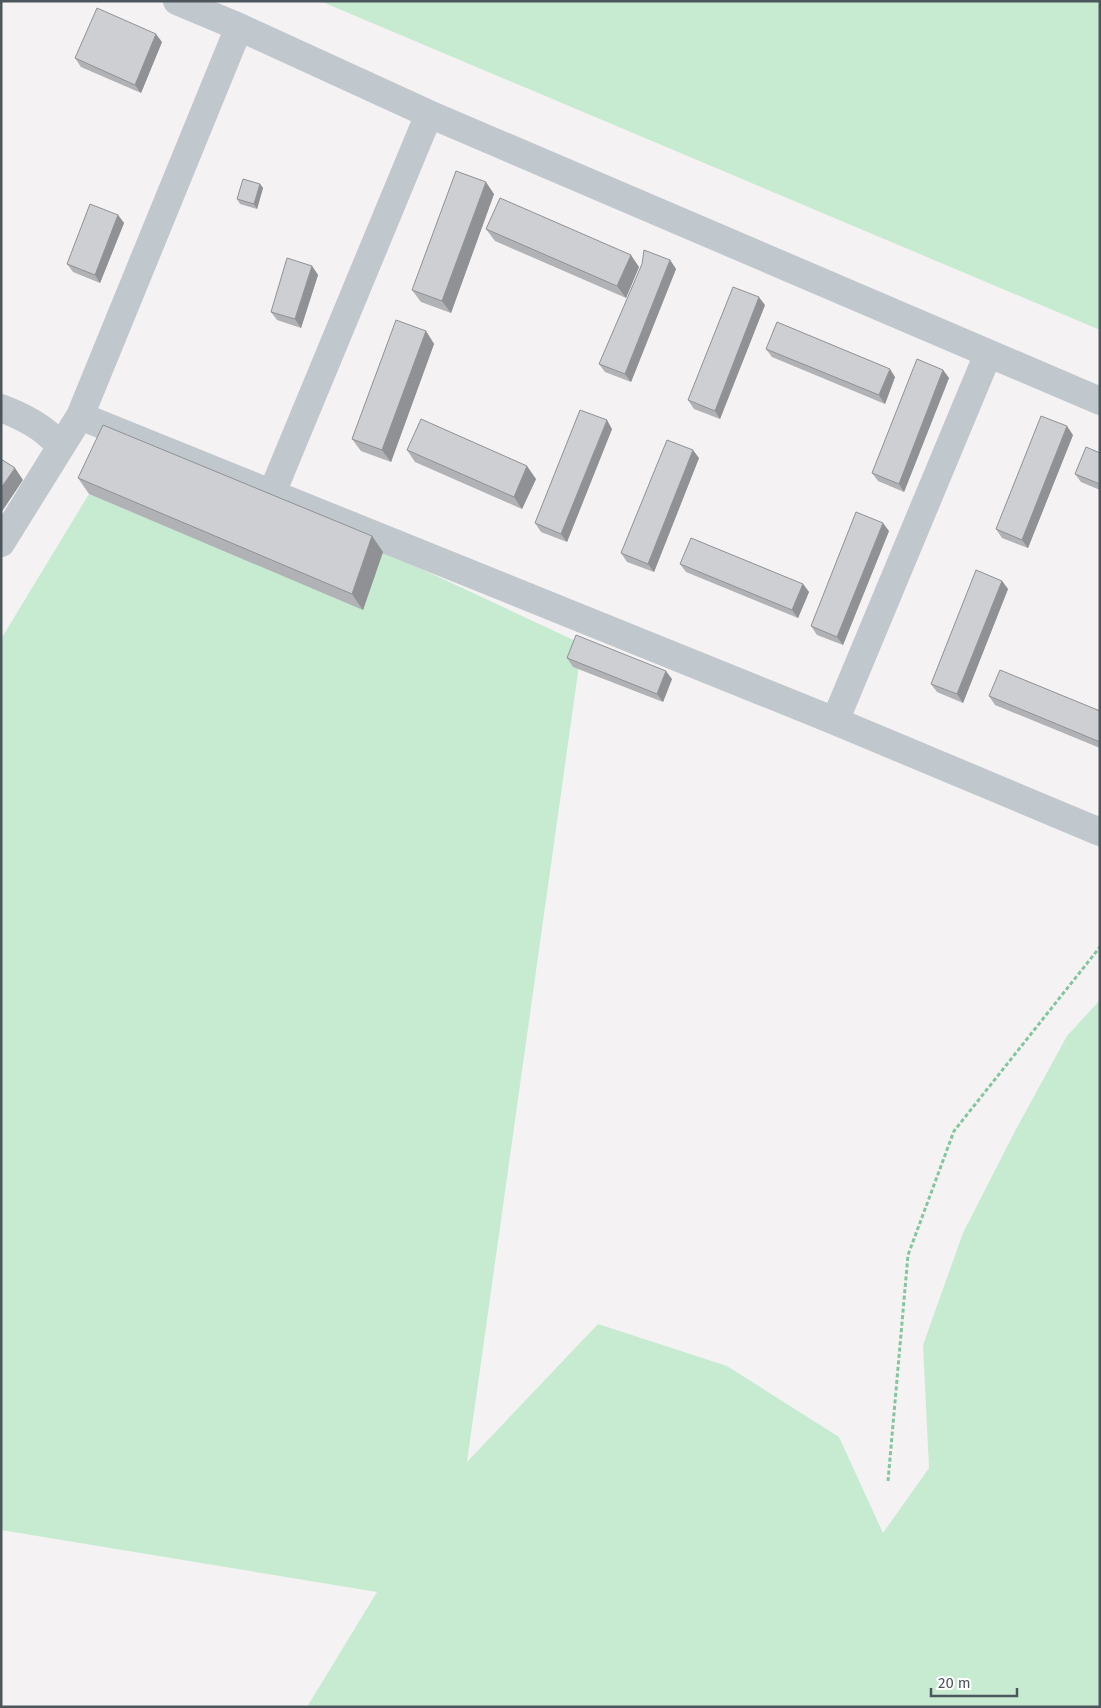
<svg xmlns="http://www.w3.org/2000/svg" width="1101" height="1708" viewBox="0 0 1101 1708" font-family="'Fira Sans',sans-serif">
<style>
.green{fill:#c7ebd1}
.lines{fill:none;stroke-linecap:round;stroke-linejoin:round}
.path{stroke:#83c69d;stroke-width:3;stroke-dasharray:4 2.5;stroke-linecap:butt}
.minor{stroke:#c0c7cd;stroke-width:28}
.wall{fill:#b0b2b5}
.shaded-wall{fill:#909194}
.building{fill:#cdcfd3;stroke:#909194}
</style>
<rect width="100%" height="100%" fill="#f4f2f3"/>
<path class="green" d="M320,1H1100V330Z
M89,494L363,609L383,551L582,644L467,1462L598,1324L727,1366L839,1437L883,1533L929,1468L923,1345L963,1233L1014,1133L1067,1036L1100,1000V1707H307L377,1592L1,1530V639Z"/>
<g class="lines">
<path class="path" d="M888,1481L908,1255L954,1131L1100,947"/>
<path class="minor" d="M177,1L239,27L429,114L1100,401
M1,408C24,417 44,427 60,446
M80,416L835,721L1100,832
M272,493L429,114
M1,543L80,416L239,27
M835,721L988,354"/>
</g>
<path class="wall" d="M162,42L141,93L81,67L75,58Z
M260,184L263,188L257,209L240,204L237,199Z
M494,194L451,313L421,302L412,290Z
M118,215L124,223L100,283L73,272L67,264Z
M486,229L639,267L626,298L495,241Z
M670,260L676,269L631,382L605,372L599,364Z
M312,266L318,275L301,328L277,320L271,312Z
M765,305L720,419L694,409L688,400Z
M426,331L434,344L391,462L361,451L352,439Z
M766,349L895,377L885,404L772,357Z
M943,370L949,378L904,492L878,481L872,473Z
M612,429L567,542L541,532L535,523Z
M1073,435L1028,548L1002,538L996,529Z
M407,450L536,479L522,509L415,462Z
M1100,453V490L1081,482L1075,474Z
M699,458L654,572L627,562L621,553Z
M78,478L372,536L383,552L363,610L89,494Z
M889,531L843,645L817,635L811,626Z
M680,564L803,584L809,592L798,618L686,572Z
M1002,581L1008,589L963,703L937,692L931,684Z
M567,658L672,679L663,702L573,667Z
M989,696L1100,711V748L995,705Z"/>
<path class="shaded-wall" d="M156,34L162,42L141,93L135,85Z
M486,182L494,194L451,313L442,301Z
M260,184L263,188L257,209L254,204Z
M118,215L124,223L100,283L95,275Z
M631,255L639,267L626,298L617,286Z
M670,260L676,269L631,382L625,374Z
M312,266L318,275L301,328L295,319Z
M759,297L765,305L720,419L715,411Z
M426,331L434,344L391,462L382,450Z
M890,369L895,377L885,404L879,395Z
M943,370L949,378L904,492L899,484Z
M607,420L612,429L567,542L561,534Z
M1067,426L1073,435L1028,548L1022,540Z
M693,450L699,458L654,572L648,564Z
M527,466L536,479L522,509L514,497Z
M15,468L23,480L1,513V488Z
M883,523L889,531L843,645L837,637Z
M372,536L383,552L363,610L352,594Z
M1002,581L1008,589L963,703L957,694Z
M803,584L809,592L798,618L792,610Z
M666,671L672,679L663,702L657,694Z"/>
<path class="building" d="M97,8L156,34L135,85L75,58Z
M456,171L486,182L442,301L412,290Z
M243,179L260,184L254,204L237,199Z
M500,198L631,255L617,286L486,229Z
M90,204L118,215L95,275L67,264Z
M644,250L670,260L625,374L599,364L642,264Z
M287,258L312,266L295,319L271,312Z
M733,287L759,297L715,411L688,400Z
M396,320L426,331L382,450L352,439Z
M777,322L890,369L879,395L766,349Z
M917,359L943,370L899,484L872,473Z
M580,410L607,420L561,534L535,523Z
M1041,416L1067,426L1022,540L996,529Z
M421,419L527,466L514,497L407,450Z
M103,425L372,536L352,594L78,478Z
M667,440L693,450L648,564L621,553Z
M1086,447L1100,453V484L1075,474Z
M1,459L15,468L1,488Z
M856,512L883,523L837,637L811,626Z
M691,538L803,584L792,610L680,564Z
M976,570L1002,581L957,694L931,684Z
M576,635L666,671L657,694L567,658Z
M1000,670L1100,711V742L989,696Z"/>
<rect width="1101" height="1708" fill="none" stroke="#4c575d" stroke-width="5"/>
<path d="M931 1688v8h86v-8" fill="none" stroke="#4c575d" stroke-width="2.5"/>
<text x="938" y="1688" font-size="15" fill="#4c575d" stroke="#ffffff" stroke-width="4" paint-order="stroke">20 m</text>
</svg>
